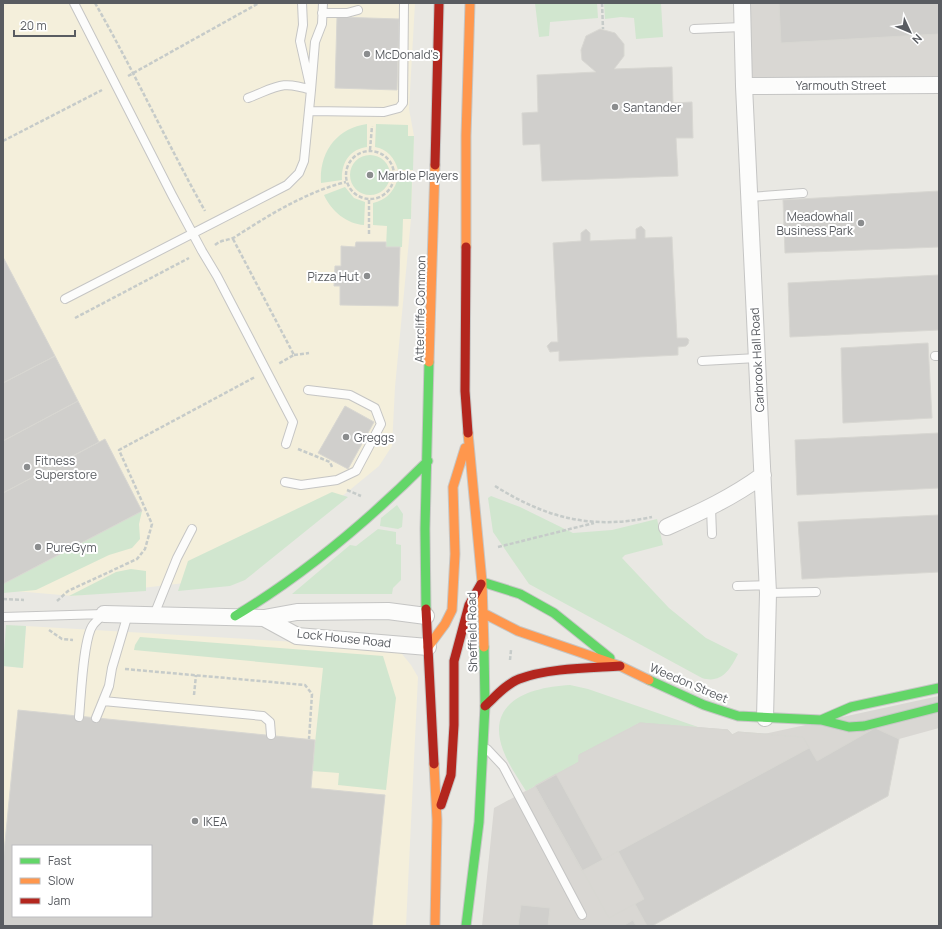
<svg xmlns="http://www.w3.org/2000/svg" width="942" height="929" viewBox="0 0 942 929" font-family="Manrope,sans-serif">
<style>
.commercial{fill:#f4efdb;fill-rule:evenodd}
.industrial{fill:#d9d7d3}
.green{fill:#d1e6cf}
.building{fill:#d0cfcc;stroke:#d8d7d2;fill-rule:evenodd}
.lines{fill:none;stroke-linecap:round;stroke-linejoin:round}
.lane-casing{stroke:#c5c5c4;stroke-width:10}
.street-casing{stroke:#c5c5c4;stroke-width:18}
.fast-casing{stroke:#c6c6c5;stroke-width:11}
.slow-casing{stroke:#c6c6c5;stroke-width:11}
.jam-casing{stroke:#c6c6c5;stroke-width:11}
.path{stroke:#c6cbc9;stroke-width:2.5;stroke-dasharray:4 2;stroke-linecap:butt}
.lane{stroke:#fcfcfb;stroke-width:8}
.street{stroke:#fcfcfb;stroke-width:16}
.fast{stroke:#63d668;stroke-width:9}
.slow{stroke:#ff974d;stroke-width:9}
.jam{stroke:#b3261e;stroke-width:9}
.poi-dot{fill:#8b8d8e;stroke:#fff;stroke-width:1.5}
.labels{text-anchor:middle;dominant-baseline:central;stroke-width:4;stroke-linejoin:round;paint-order:stroke}
.poi-label{font-size:12px;fill:#595c61;stroke:#fff;text-anchor:start}
.street-label{font-size:12px;fill:#595c61;stroke:#fff}
</style>
<rect width="100%" height="100%" fill="#e9e8e3"/>
<path class="commercial" d="M3,3H415L409,109L414,136L411,219L395,387L392,446L379,466L245,576L73,596L3,590Z
M26,626L382,647L402,654L411,665L418,677L406,926H3V666L23,668ZM13,846H151V916H13Z"/>
<path class="industrial" d="M742,3H939V85L744,86Z
M939,696V728L899,739L888,796L652,926H482L494,808L579,762V755L640,723L728,730L733,735L738,732L764,734Z"/>
<path class="green" d="M535,3H597L598,18L550,22L549,36L539,37Z
M604,3H661L663,37L636,39L634,18L621,17L605,19Z
M367,124V147C350,149 341,163 342,180L321,183C319,152 337,128 367,124Z
M376,124L408,125V136H414L413,170H398C395,158 387,149 375,147Z
M350 175a20 20 0 1 1 40 0a20 20 0 1 1-40 0Z
M397,181H412L411,219H403L402,247H386L387,226L373,225V203C385,200 393,193 397,181Z
M345,187L354,198L365,202L364,225C347,224 331,211 324,195Z
M332,492L348,497L245,580L230,586L178,591L188,561Z
M491,496L520,507L573,533L612,530L657,519L663,545L625,555L622,558L669,608L706,638L738,654C730,670 721,684 702,678L529,584L493,532L488,498Z
M397,505L403,514L402,527L398,529L380,526L381,518Z
M142,511L139,524L140,539L132,548L109,555L36,590L3,593V584Z
M378,529L396,532V544L401,545V580L393,588L392,594H292L350,545L356,546Z
M131,569L146,571V591L69,596L116,572Z
M6,625L26,626L23,668L3,666Z
M140,637L383,656L396,698L386,790L338,785L339,773L312,771L323,668L134,650L135,645Z
M570,685L588,689L698,727L639,723L579,755V762L526,791C518,778 508,764 503,750C485,701 531,687 570,685Z"/>
<path class="building" d="M779,3H939V34L781,43Z
M337,17L399,19L397,90L335,88Z
M600,29L615,33L624,44V56L614,69L672,67L673,103L692,102L693,138H676L678,176L542,181L540,144L523,145L522,113L538,112L537,75L596,72L582,60L581,50L586,36Z
M939,191V247L785,253L783,200Z
M641,226L645,230V238L672,237L677,338H687L689,340L688,344L686,346L678,347V355L559,361V351L550,352L547,346L551,342H558L553,243L581,241V233L586,229L590,233V241L636,239V229Z
M356,242H386V247H400L398,306L340,305V286H334L335,266H341V246L355,247Z
M3,257L55,356L3,383Z
M939,275V330L790,337L788,283Z
M928,343L932,418L843,423L841,348Z
M55,356L78,401L3,441V383Z
M78,401L99,442L3,493V441Z
M345,406L374,422L348,469L318,453Z
M939,433V488L797,495L795,440Z
M105,439L142,511L3,584V493Z
M939,515V572L802,579L798,522Z
M18,710L315,740L311,788L385,795L372,926H3V862ZM13,846H151V916H13Z
M640,723L728,730L732,735L738,732L803,737L817,761L875,728L899,739L888,796L652,926H647L635,904L609,918L535,786L579,762V755Z
M640,723L728,730L732,735L738,732L803,737L809,748L582,871L535,786L579,762V755Z
M556,774L603,860L618,851L644,899L609,918L535,786Z
M521,905L550,908L548,926H518Z
M633,920L636,926H623Z"/>
<g class="lines">
<defs>
<path id="lane" d="M74,3L172,195L202,251L217,276L293,422L286,444
M302,3L303,25L300,41L311,90L315,42L322,24L323,3
M322,13H347L358,10
M694,29L742,27
M309,111L384,112L399,108L403,103L404,3
M749,197L803,193
M65,299L287,185L299,173L304,161L311,90C281,80 277,87 248,98
M935,356H939
M702,361L757,358
M285,482L301,485L337,480L356,471L381,424L375,408L350,395L308,390
M711,508L712,534
M737,586L768,585
M768,593L816,592
M154,615L177,558L192,529
M3,617L104,614
M103,701L263,716L270,722L271,735
M79,717C81,697 83,638 93,625C96,621 100,618 104,614
M96,718L109,686L112,668L128,614
M487,749L503,766L582,915"/>
<path id="street" d="M742,3L744,86L768,593L765,718
M744,86L939,85
M667,527C701,512 733,497 763,475
M104,614L264,618L297,612L388,611L426,616
M264,618L297,636L428,647"/>
<path id="fast" d="M482,582L520,594L554,613L610,658
M426,609L425,529L429,362
M235,616C307,573 369,520 428,461
M649,680L704,705L738,716L821,720L849,727L864,726L939,707
M821,720L851,707L939,688
M466,926L479,822L485,706L484,647"/>
<path id="slow" d="M466,247V136L470,3
M429,362L435,165
M468,433L482,582L484,647
M483,613L518,631L620,666L649,680
M428,647L445,624L452,610L455,554L453,487L465,448
M434,764L437,820L435,926"/>
<path id="jam" d="M435,165L439,3
M466,247L465,391L468,433
M426,609L434,764
M485,706C495,697 506,684 519,679C548,668 589,668 620,666
M441,805L451,775L454,725V661L469,605L481,584"/>
</defs>
<use href="#lane" class="lane-casing"/>
<use href="#street" class="street-casing"/>
<use href="#fast" class="fast-casing"/>
<use href="#slow" class="slow-casing"/>
<use href="#jam" class="jam-casing"/>
<path class="path" d="M95,3C134,71 167,143 205,211
M602,3L603,29
M128,76L259,3
M3,141L102,90
M370,150L372,126
M346 175a24 24 0 1 1 48 0a24 24 0 1 1-48 0Z
M394,177H414
M369,200V234
M233,239L294,355L278,364
M215,245C222,239 228,241 235,237C269,215 306,192 346,182
M75,318L189,258
M294,355L309,353
M298,449L330,462L332,467
M495,486C546,518 592,530 652,517
M347,490L361,496
M498,547L594,523
M3,599L24,600
M57,601L68,591L137,559L145,549L152,524L119,450L255,377
M49,630L62,639L73,640
M510,660L511,650
M125,669L305,685L312,694L309,739
M194,695L196,675"/>
<use href="#lane" class="lane"/>
<use href="#street" class="street"/>
<use href="#fast" class="fast"/>
<use href="#slow" class="slow"/>
<use href="#jam" class="jam"/>
</g>
<g class="poi-dot">
<circle cx="367" cy="54" r="4"/>
<circle cx="615" cy="107" r="4"/>
<circle cx="370" cy="175" r="4"/>
<circle cx="861" cy="223" r="4"/>
<circle cx="367" cy="276" r="4"/>
<circle cx="346" cy="437" r="4"/>
<circle cx="27" cy="467" r="4"/>
<circle cx="38" cy="547" r="4"/>
<circle cx="195" cy="821" r="4"/>
</g>
<g class="labels">
<g class="poi-label">
<text x="375" y="54">McDonald's</text>
<text x="623" y="107">Santander</text>
<text x="378" y="175">Marble Players</text>
<text x="853" y="216" text-anchor="end">Meadowhall<tspan x="853" dy="14">Business Park</tspan></text>
<text x="359" y="276" text-anchor="end">Pizza Hut</text>
<text x="354" y="437">Greggs</text>
<text x="35" y="460">Fitness<tspan x="35" dy="14">Superstore</tspan></text>
<text x="46" y="547">PureGym</text>
<text x="203" y="821">IKEA</text>
</g>
<g class="street-label">
<text x="841" y="85">Yarmouth Street</text>
<text transform="translate(420 309) rotate(-89)">Attercliffe Common</text>
<text transform="translate(757 360) rotate(-93)">Carbrook Hall Road</text>
<text transform="translate(472 632) rotate(-91)">Sheffield Road</text>
<text transform="translate(344 638) rotate(6)">Lock House Road</text>
<text transform="translate(689 683) rotate(23)">Weedon Street</text>
</g>
</g>
<rect width="942" height="929" fill="none" stroke="#595c61" stroke-width="8"/>
<rect x="12" y="845" width="140" height="72" fill="#ffffff" stroke="#bdbec0"/>
<rect x="20" y="858" width="20" height="6" fill="#63d668" stroke="#bdbec0"/>
<text x="48" y="865" font-size="12" fill="#595c61">Fast</text>
<rect x="20" y="878" width="20" height="6" fill="#ff974d" stroke="#bdbec0"/>
<text x="48" y="885" font-size="12" fill="#595c61">Slow</text>
<rect x="20" y="898" width="20" height="6" fill="#b3261e" stroke="#bdbec0"/>
<text x="48" y="905" font-size="12" fill="#595c61">Jam</text>
<g transform="translate(910 32) rotate(134)" stroke="#ffffff" stroke-width="3" paint-order="stroke">
<path d="M0-3L7 15L0 10L-7 15Z" fill="#595c61"/>
<text y="-6" font-size="11" font-weight="bold" text-anchor="middle" fill="#595c61">N</text>
</g>
<path d="M14 30v6h61v-6" fill="none" stroke="#595c61" stroke-width="2"/>
<text x="20" y="30" font-size="12" fill="#595c61" stroke="#ffffff" stroke-width="3" paint-order="stroke">20 m</text>
</svg>
